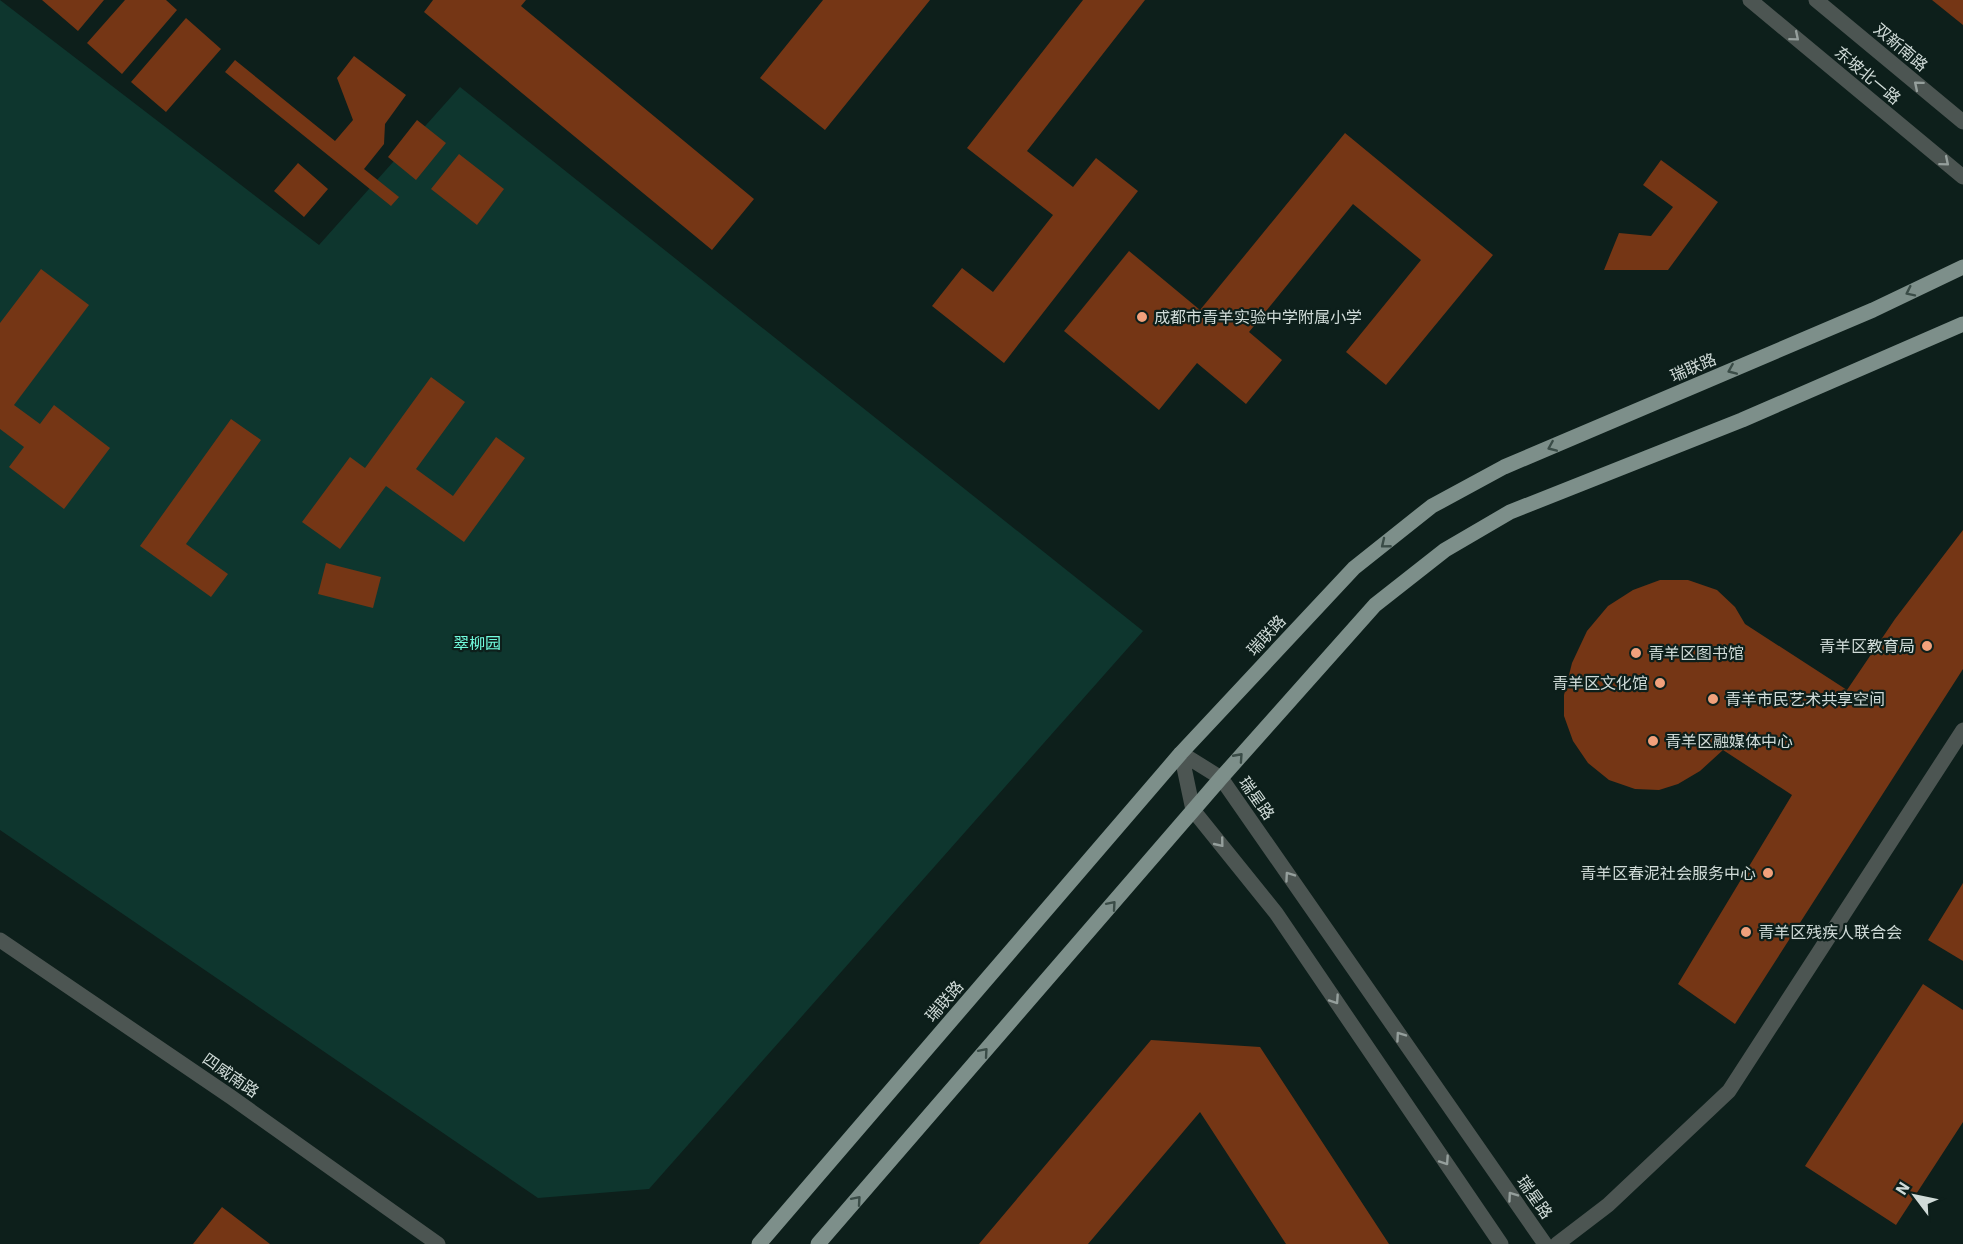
<svg xmlns="http://www.w3.org/2000/svg" width="1963" height="1244" viewBox="0 0 1963 1244" font-family="'IBM Plex Sans','Noto Sans SC',sans-serif">
<style>
.park{fill:#0e362e}
.building{fill:#753615}
.lines{fill:none;stroke-linecap:round;stroke-linejoin:round}
.minor{stroke:#4c5552;stroke-width:15}
.major{stroke:#7d8f8a;stroke-width:15}
.oneway{stroke:#959f9c}
.oneway2{stroke:#3a4c47}
.poi-dot{fill:#f1a17c;stroke:#0d1f1b;stroke-width:2}
.labels{text-anchor:middle;dominant-baseline:central;stroke-width:4.5;stroke-linejoin:round;paint-order:stroke}
.street-label{font-size:16px;fill:#d0dbd8;stroke:#0d1f1b}
.poi-label{font-size:16px;fill:#d0dbd8;stroke:#0d1f1b;text-anchor:start}
.park-label{font-size:16px;fill:#72fddf;stroke:#0d1f1b}
</style>
<rect width="100%" height="100%" fill="#0d1f1b"/>
<path class="park" d="M0,0L319,245L460,87L1143,631L649,1189L538,1198L0,830Z"/>
<path class="building" d="M42,0H104L78,31Z
M125,0H166L177,10L122,74L87,43Z
M433,0H526L521,6L754,199L712,250L424,12Z
M823,0H930L825,130L760,78Z
M1083,0H1145L1027,151L1073,187L1096,158L1138,191L1004,363L932,306L962,268L993,292L1053,215L967,148Z
M1932,0H1963V25Z
M186,18L221,49L166,112L131,82Z
M354,56L406,95L385,124L384,144L364,169L399,197L391,206L225,72L235,60L335,141L353,120L337,78Z
M417,120L446,143L416,180L388,157Z
M1345,133L1493,255L1386,385L1346,352L1421,260L1353,204L1249,332L1282,360L1246,404L1197,363L1159,410L1064,331L1129,251L1200,310Z
M459,154L504,189L477,225L431,189Z
M1661,160L1718,202L1668,270H1604L1619,233L1651,236L1673,207L1643,185Z
M298,163L328,189L304,217L274,191Z
M41,269L89,305L14,405L40,424L54,405L110,448L64,509L9,467L24,447L0,429V323Z
M431,377L465,402L416,469L453,496L496,437L525,458L464,542L386,486L340,549L302,522L350,457L365,468Z
M231,419L261,440L186,544L228,574L211,597L140,546Z
M1963,530V669L1735,1024L1678,984L1792,795L1723,750L1700,771L1678,784L1659,790L1635,789L1609,780L1588,763L1573,741L1564,716V695L1572,663L1587,631L1608,606L1633,590L1660,580H1688L1717,590L1735,607L1745,624L1847,690L1895,619Z
M326,563L381,577L373,608L318,594Z
M1963,883V961L1928,940Z
M1923,984L1963,1010V1122L1896,1225L1805,1166Z
M1151,1040L1260,1047L1389,1244H1286L1200,1112L1088,1244H979Z
M222,1207L270,1244H193Z"/>
<g class="lines">
<path class="minor" d="M1750,0L1963,177
M1816,0L1963,122
M1181,753L1221,778L1545,1244
M1181,753L1193,810L1276,913L1501,1244
M0,940L231,1097L438,1244
M1557,1244L1608,1205L1729,1091L1963,730"/>
<path class="major" d="M759,1244L1181,753L1354,568L1432,506L1504,467L1873,310L1963,267
M818,1244L1221,778L1375,605L1445,550L1510,512L1742,420L1963,324"/>
</g>
<defs><path id="oneway-chevron" d="M-2-3.5L2.5 0L-2 3.5" fill="none" stroke-width="1.6" stroke-linecap="round" stroke-linejoin="round" transform="scale(1.5)"/></defs>
<g class="oneway">
<use href="#oneway-chevron" transform="translate(1795 37) rotate(40)"/>
<use href="#oneway-chevron" transform="translate(1918 85) rotate(-140)"/>
<use href="#oneway-chevron" transform="translate(1945 162) rotate(40)"/>
<use href="#oneway-chevron" transform="translate(1220 843) rotate(51)"/>
<use href="#oneway-chevron" transform="translate(1289 876) rotate(-125)"/>
<use href="#oneway-chevron" transform="translate(1335 1000) rotate(56)"/>
<use href="#oneway-chevron" transform="translate(1400 1036) rotate(-125)"/>
<use href="#oneway-chevron" transform="translate(1445 1161) rotate(56)"/>
<use href="#oneway-chevron" transform="translate(1512 1196) rotate(-125)"/>
</g>
<g class="oneway2">
<use href="#oneway-chevron" transform="translate(1910 292) rotate(154)"/>
<use href="#oneway-chevron" transform="translate(1732 370) rotate(157)"/>
<use href="#oneway-chevron" transform="translate(1552 447) rotate(157)"/>
<use href="#oneway-chevron" transform="translate(1385 544) rotate(141)"/>
<use href="#oneway-chevron" transform="translate(1239 757) rotate(-48)"/>
<use href="#oneway-chevron" transform="translate(1112 905) rotate(-49)"/>
<use href="#oneway-chevron" transform="translate(984 1052) rotate(-49)"/>
<use href="#oneway-chevron" transform="translate(857 1200) rotate(-49)"/>
</g>
<g class="poi-dot">
<circle cx="1142" cy="317" r="6"/>
<circle cx="1927" cy="646" r="6"/>
<circle cx="1636" cy="653" r="6"/>
<circle cx="1660" cy="683" r="6"/>
<circle cx="1713" cy="699" r="6"/>
<circle cx="1653" cy="741" r="6"/>
<circle cx="1768" cy="873" r="6"/>
<circle cx="1746" cy="932" r="6"/>
</g>
<g class="labels">
<g class="street-label">
<text transform="translate(1901 47) rotate(40)">双新南路</text>
<text transform="translate(1868 75) rotate(40)">东坡北一路</text>
<text transform="translate(1693 367) rotate(-23)">瑞联路</text>
<text transform="translate(1266 635) rotate(-47)">瑞联路</text>
<text transform="translate(1257 798) rotate(55)">瑞星路</text>
<text transform="translate(944 1001) rotate(-49)">瑞联路</text>
<text transform="translate(231 1075) rotate(35)">四威南路</text>
<text transform="translate(1535 1197) rotate(55)">瑞星路</text>
</g>
<g class="poi-label">
<text x="1154" y="317">成都市青羊实验中学附属小学</text>
<text x="1915" y="646" text-anchor="end">青羊区教育局</text>
<text x="1648" y="653">青羊区图书馆</text>
<text x="1648" y="683" text-anchor="end">青羊区文化馆</text>
<text x="1725" y="699">青羊市民艺术共享空间</text>
<text x="1665" y="741">青羊区融媒体中心</text>
<text x="1756" y="873" text-anchor="end">青羊区春泥社会服务中心</text>
<text x="1758" y="932">青羊区残疾人联合会</text>
</g>
<g class="park-label">
<text x="477" y="643">翠柳园</text>
</g>
</g>
<g transform="translate(1915 1196) rotate(302)" stroke="#0d1f1b" stroke-width="4.5" paint-order="stroke">
<path d="M0-4.5L10 22L0 15L-10 22Z" fill="#d0dbd8"/>
<text y="-9" font-size="16" font-weight="bold" text-anchor="middle" fill="#d0dbd8">N</text>
</g>
</svg>
